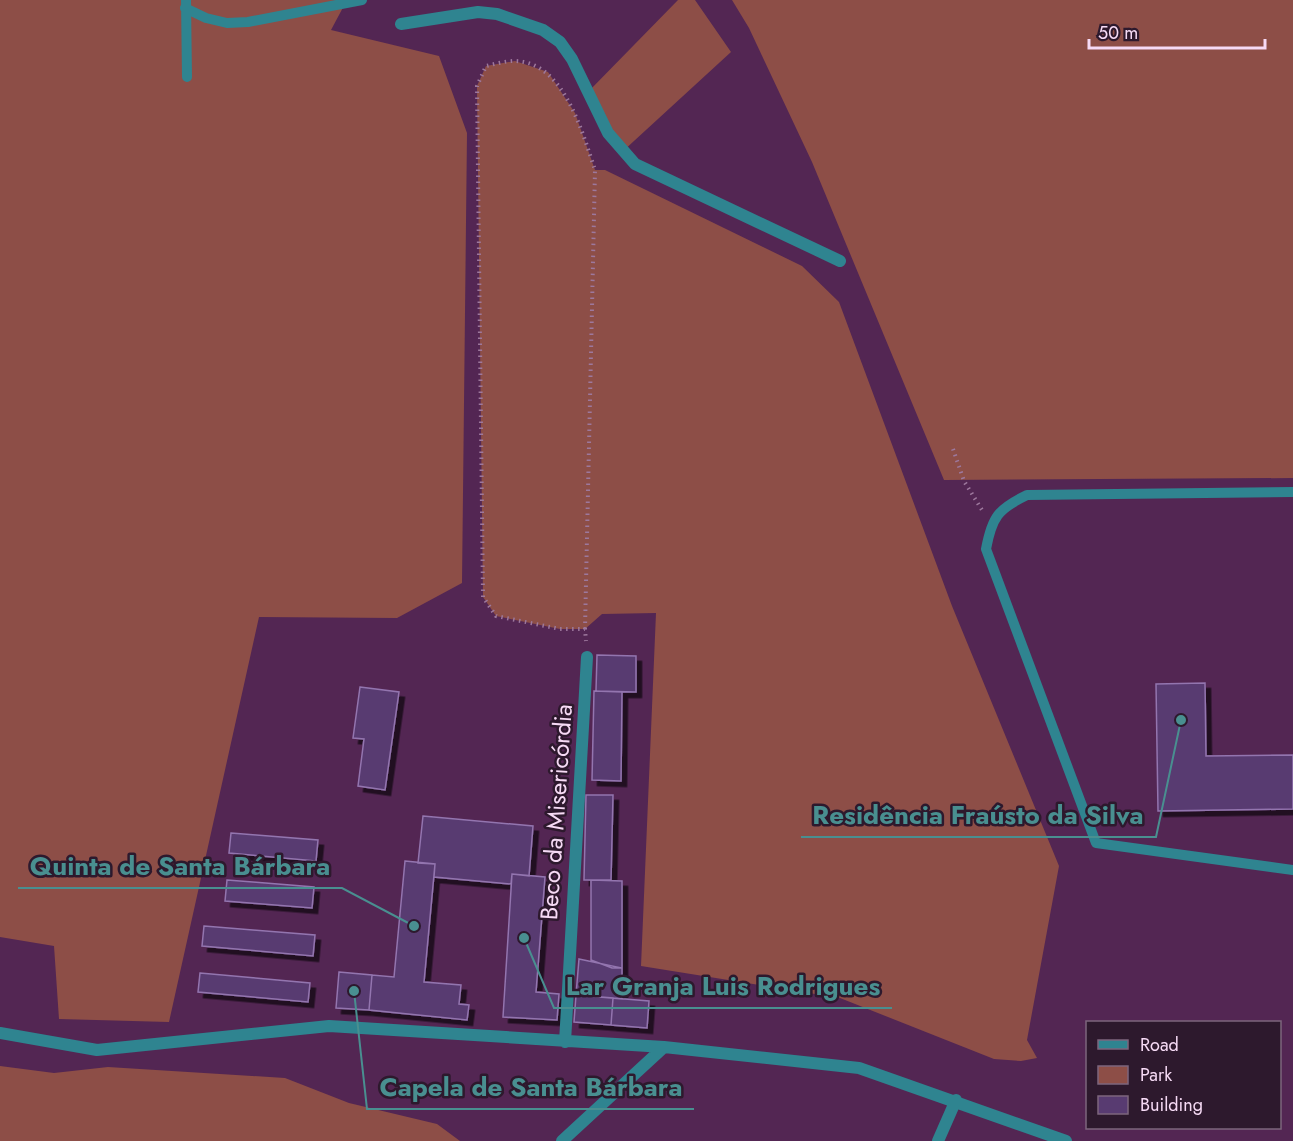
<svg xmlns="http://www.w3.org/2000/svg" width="1293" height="1141" viewBox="0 0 1293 1141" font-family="Jost,sans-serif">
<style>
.green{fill:#8d4e47}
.building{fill:#583b71;stroke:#9375af;stroke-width:1.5;filter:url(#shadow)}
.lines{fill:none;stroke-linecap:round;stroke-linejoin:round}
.path{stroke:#9d789d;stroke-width:4;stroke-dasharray:1.5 4.5;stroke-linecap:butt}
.service{stroke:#2f8490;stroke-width:10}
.minor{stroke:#2f8490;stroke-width:12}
.labels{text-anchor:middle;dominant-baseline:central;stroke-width:5;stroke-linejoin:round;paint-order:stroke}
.street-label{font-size:24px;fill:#f6daf5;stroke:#2d192d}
.leader{fill:none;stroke:#498f90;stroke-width:2}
.callout-dot{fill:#498f90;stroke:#2d192d;stroke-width:2}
.callout-label{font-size:26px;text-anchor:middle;font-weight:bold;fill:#498f90;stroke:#2d192d;stroke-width:5;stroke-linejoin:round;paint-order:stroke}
</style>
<defs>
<filter id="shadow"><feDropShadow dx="5.5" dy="5.5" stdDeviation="0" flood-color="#0009"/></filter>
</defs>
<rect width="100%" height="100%" fill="#532653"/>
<path class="green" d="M0,0H347L331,30L439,56L467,133L462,583L397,618L259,617L169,1022L59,1019L54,946L0,937Z
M678,0H695L731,52L622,152L588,92Z
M732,0H1293V478L944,480L812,162L749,28Z
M515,61L548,72L575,113L595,170H605L802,266L839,302L952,606L1059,866L1027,1040L1037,1058L1021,1061L994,1059L840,998L641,966L656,613L602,614L585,629H560L496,616L483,597L477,86L486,66Z
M0,1066L54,1073L108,1067L285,1078L349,1103L437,1124L460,1141H0Z"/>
<path class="building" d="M597,655L636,656V692L596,691Z
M1205,683L1206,756L1293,755V809L1158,811L1156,684Z
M360,687L399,692L385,790L358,786L364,739L353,738Z
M594,691L622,692L621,781L592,780Z
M586,795H613L611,880H584Z
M423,816L533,826L529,876L512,874L511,884L434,877L435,864L418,863Z
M231,833L318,840L316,861L229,853Z
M405,861L435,864L424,982L461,985L459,1004L469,1005L467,1020L369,1010L372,975L394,977Z
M512,874L545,877L536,992L559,994L557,1020L503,1017Z
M227,880L314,887L312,908L225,901Z
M591,880L622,881V968H612L591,960Z
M204,926L315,935L313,956L202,946Z
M579,959L622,968V999L576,995Z
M339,972L372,975L369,1010L336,1008Z
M200,973L310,983L308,1002L198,992Z
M576,995L613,998L611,1025L574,1022Z
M613,998L649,1001L647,1028L611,1025Z"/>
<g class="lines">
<path class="path" d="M953,449L964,481L982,510
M585,629L595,170C582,132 564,61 514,61C505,61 495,64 486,66L477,86L483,597L496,616L560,629H585L586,641"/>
<path class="service" d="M186,0L187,77
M185,8L206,18L227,23L248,22L362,0
M1293,492L1027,495C998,509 992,517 986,549L1096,843L1293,870"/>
<path class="minor" d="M401,24L478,12L497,14L543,30L560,42L572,59L608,133L635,164L840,261
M0,1033L97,1050L329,1026L664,1047L859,1068L1066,1141
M565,1042L587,657
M562,1141L664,1047
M938,1141L956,1100"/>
</g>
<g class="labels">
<g class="street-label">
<text transform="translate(556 812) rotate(-86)">Beco da Misericórdia</text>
</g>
</g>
<path class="leader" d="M1181 720L1156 837H801M414 926L342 888H18M524 938L554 1008H892M354 991L367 1109H694"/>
<g class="callout-dot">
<circle cx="1181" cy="720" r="6"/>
<circle cx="414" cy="926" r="6"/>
<circle cx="524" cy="938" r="6"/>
<circle cx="354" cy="991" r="6"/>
</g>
<g class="callout-label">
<text x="978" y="824">Residência Fraústo da Silva</text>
<text x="180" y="875">Quinta de Santa Bárbara</text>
<text x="723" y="995">Lar Granja Luis Rodrigues</text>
<text x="531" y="1096">Capela de Santa Bárbara</text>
</g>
<rect x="1086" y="1021" width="195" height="108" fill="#2d192d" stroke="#7d667d" stroke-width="1.5"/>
<rect x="1098" y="1040" width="30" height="9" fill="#2f8490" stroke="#7d667d" stroke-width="1.5"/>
<text x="1140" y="1051" font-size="18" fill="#f6daf5">Road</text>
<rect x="1098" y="1066" width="30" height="18" fill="#8d4e47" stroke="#7d667d" stroke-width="1.5"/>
<text x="1140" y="1081" font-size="18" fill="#f6daf5">Park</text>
<rect x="1098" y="1096" width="30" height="18" fill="#583b71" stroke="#7d667d" stroke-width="1.5"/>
<text x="1140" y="1111" font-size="18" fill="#f6daf5">Building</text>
<path d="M1089 39v9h176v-9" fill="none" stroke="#f6daf5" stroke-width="3"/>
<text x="1098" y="39" font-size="18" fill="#f6daf5" stroke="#2d192d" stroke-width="4.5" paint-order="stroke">50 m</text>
</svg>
